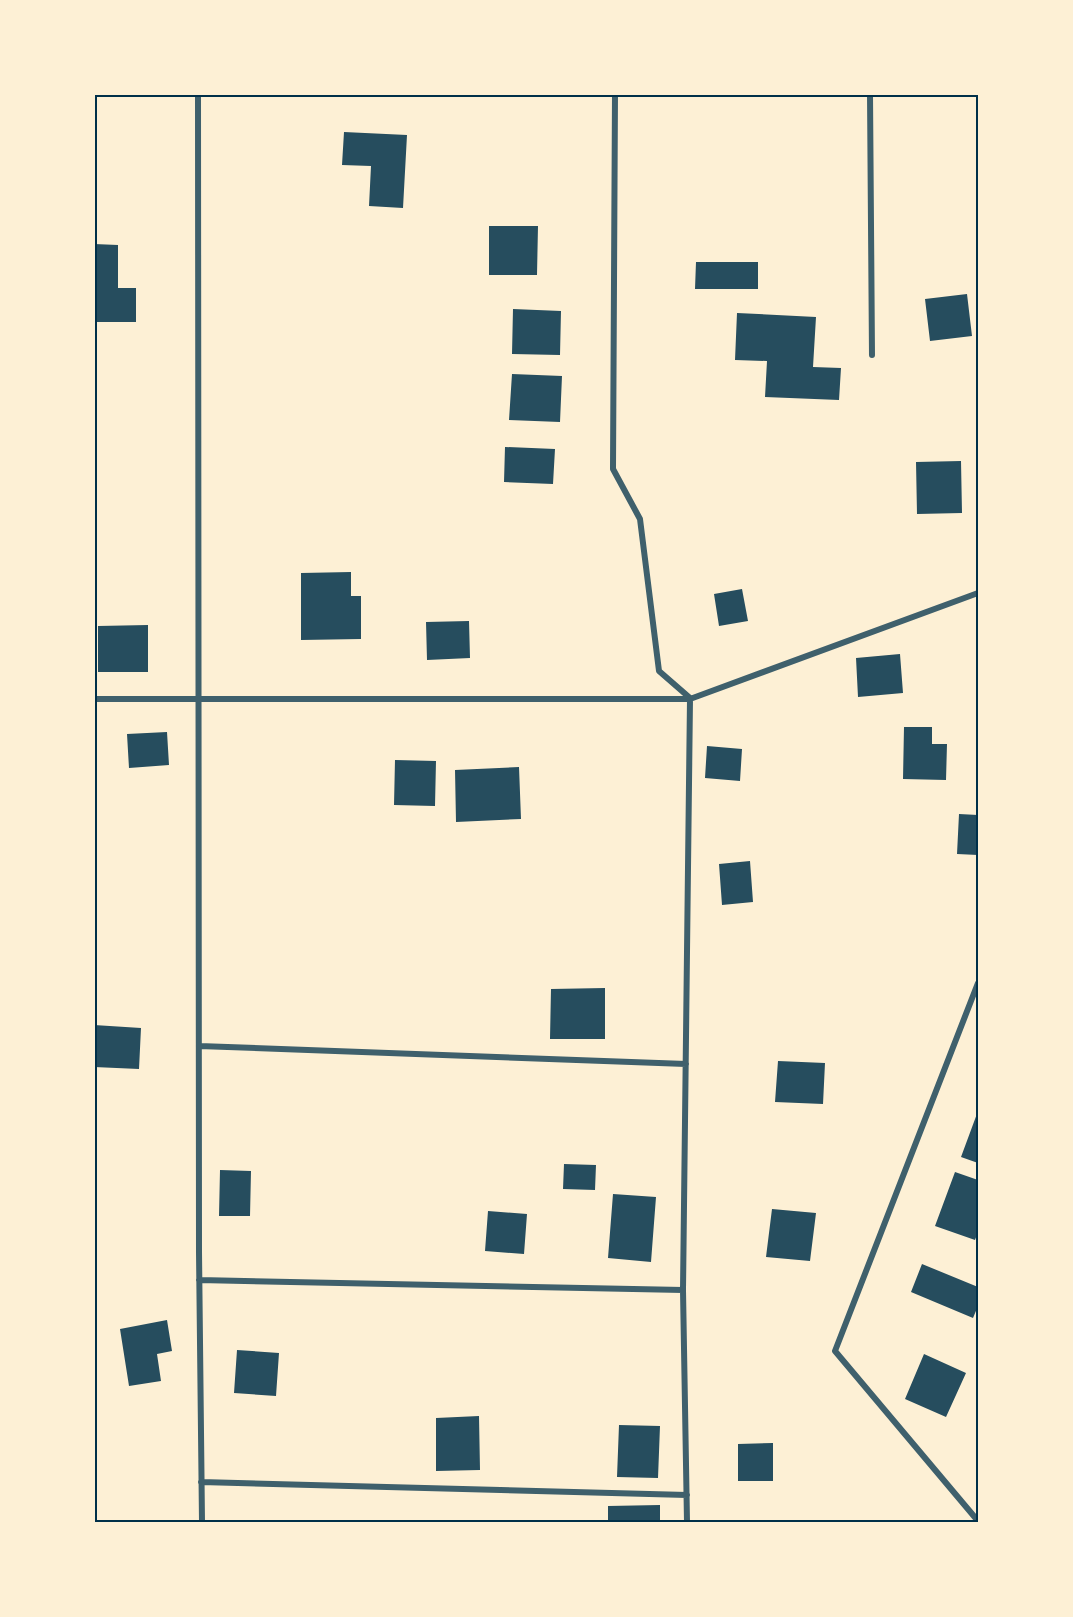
<svg xmlns="http://www.w3.org/2000/svg" width="1073" height="1617" viewBox="0 0 1073 1617" font-family="Roboto,sans-serif">
<style>
.building{fill:#264d5e}
.lines{fill:none;stroke-linecap:round;stroke-linejoin:round}
.minor{stroke:#3f606c;stroke-width:6}
.neatline{fill:none;stroke:#003049;stroke-width:2}
</style>
<rect width="100%" height="100%" fill="#fdf0d5"/>
<path class="building" d="M344,132L407,135L403,208L369,206L371,166L342,165Z
M489,226H538L537,275H489Z
M94,244L118,245V288H136V322H94Z
M696,262H758V289H695Z
M967,294L972,336L930,341L925,299Z
M513,309L561,311L560,355L512,354Z
M737,313L816,317L813,367L841,368L839,400L765,397L767,361L735,360Z
M512,374L562,376L560,422L509,420Z
M505,447L555,449L553,484L504,482Z
M961,461L962,513L917,514L916,462Z
M351,572V596H361V639L301,640V573Z
M742,589L748,621L719,626L714,594Z
M469,621L470,658L427,660L426,622Z
M148,625V672H98V626Z
M900,654L903,693L858,697L856,658Z
M904,727H932V744H947L946,780L903,779Z
M167,732L169,765L129,768L127,734Z
M707,746L742,749L740,781L705,778Z
M395,760L436,761L435,806L394,805Z
M519,767L521,819L456,822L455,770Z
M959,814L978,815V855L957,854Z
M750,861L753,902L722,905L719,864Z
M605,988V1039H550L551,989Z
M94,1025L141,1028L139,1069L94,1067Z
M778,1061L825,1063L823,1104L775,1102Z
M978,1111V1163L961,1157Z
M564,1164L596,1165L595,1190L563,1189Z
M220,1170L251,1171L250,1216H219Z
M955,1172L978,1180V1232L975,1240L935,1226Z
M613,1194L656,1197L651,1262L608,1258Z
M772,1209L816,1213L810,1261L766,1257Z
M488,1211L527,1214L524,1254L485,1251Z
M922,1264L978,1287V1306L973,1318L911,1292Z
M167,1320L172,1351L157,1354L161,1381L129,1386L120,1329Z
M237,1350L279,1353L276,1396L234,1393Z
M924,1354L966,1373L946,1417L905,1399Z
M479,1416L480,1470L436,1471V1418Z
M619,1425L660,1426L658,1478L617,1477Z
M773,1443V1481H738V1444Z
M660,1505V1522H608V1506Z"/>
<g class="lines">
<path class="minor" d="M198,94L199,1252L202,1522
M615,94L613,469L640,519L659,671L690,698
M870,94L872,355
M94,699H690L978,593
M978,983L835,1351L978,1521
M199,1046L686,1064
M199,1280L683,1290
M201,1482L687,1495
M687,1522L683,1290L690,699"/>
</g>
<rect width="1073" height="1617" fill="none" stroke="#fdf0d5" stroke-width="192"/>
<rect x="96" y="96" width="881" height="1425" class="neatline"/>
</svg>
